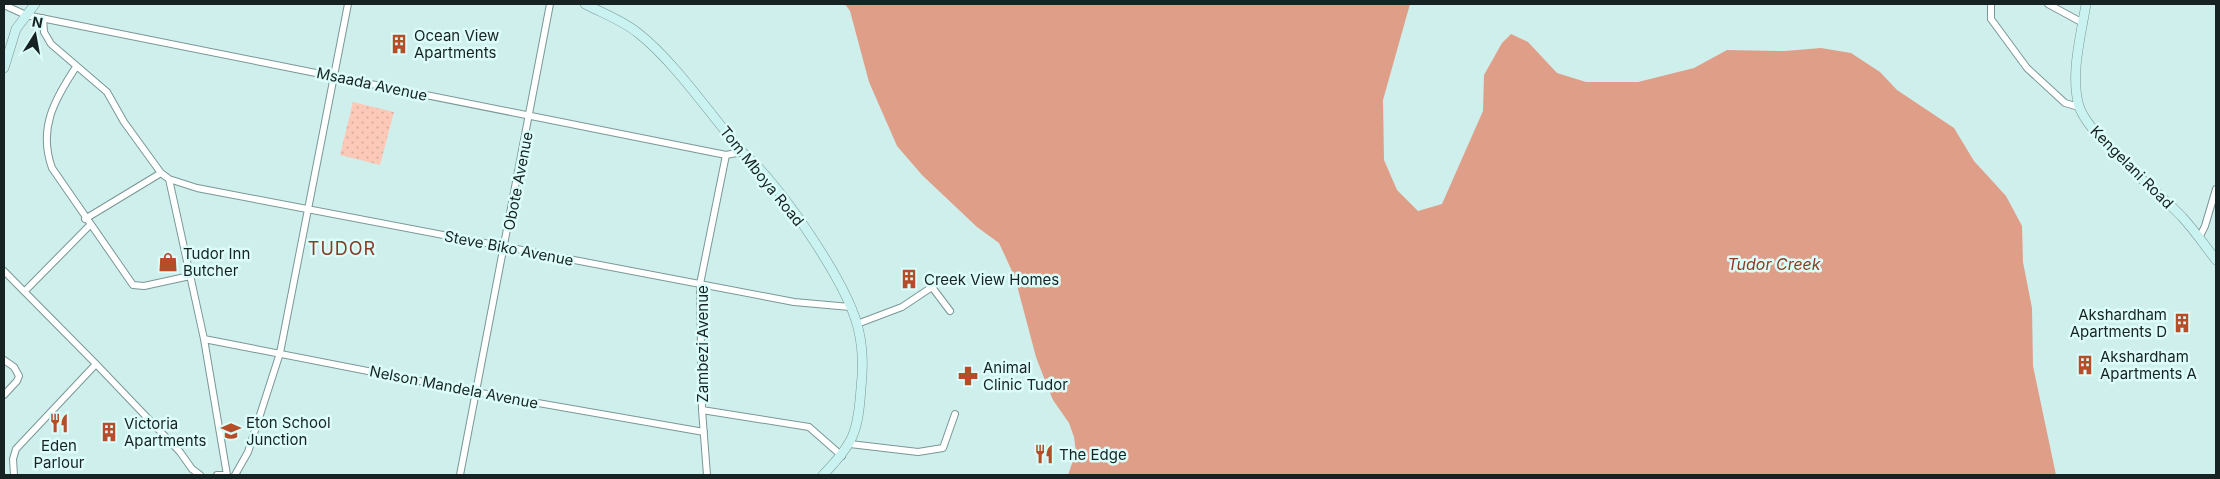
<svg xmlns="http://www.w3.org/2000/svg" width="2220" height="479" viewBox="0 0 2220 479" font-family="Inter,sans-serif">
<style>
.grass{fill:url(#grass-dots)}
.water{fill:#df9e88}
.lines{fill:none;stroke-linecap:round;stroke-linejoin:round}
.minor-casing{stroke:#799795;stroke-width:8}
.secondary-casing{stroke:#799795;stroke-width:10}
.minor{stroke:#fff;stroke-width:6}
.secondary{stroke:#c9f2f0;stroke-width:9}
.labels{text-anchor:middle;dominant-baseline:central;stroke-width:5;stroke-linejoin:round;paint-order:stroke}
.poi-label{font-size:15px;fill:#172323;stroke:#dcfdfa;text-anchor:start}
.street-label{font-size:15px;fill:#172323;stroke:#dcfdfa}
.water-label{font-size:16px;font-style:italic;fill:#8c3d21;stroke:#dcfdfa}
.quarter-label{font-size:18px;letter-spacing:1px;fill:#823e27;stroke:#dcfdfa}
</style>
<defs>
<pattern id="grass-dots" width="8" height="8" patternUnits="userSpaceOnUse" patternTransform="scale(1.25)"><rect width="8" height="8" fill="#fcc9b8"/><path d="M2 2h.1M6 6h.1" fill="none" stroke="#d7ac9e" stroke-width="1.8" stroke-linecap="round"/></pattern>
</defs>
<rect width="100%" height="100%" fill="#cfefed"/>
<path class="grass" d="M353,102L394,112L380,165L340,155Z"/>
<path class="water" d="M845,4H1410L1383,100L1384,160L1397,190L1418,211L1442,204L1483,111L1484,75L1502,43L1511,34L1528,42L1557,73L1586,82H1638L1694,68L1727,50L1785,51L1821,48L1851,53L1880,72L1897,90L1954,128L1974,161L2006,196L2022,226L2023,262L2032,308L2033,366L2056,475H1068L1076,452L1074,437L1069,423L1053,400L1046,383L1036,357L1015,278L1006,258L999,243L977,227L922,175L897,146L869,82L850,11Z"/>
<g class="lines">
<defs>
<path id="minor" d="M1991,4V19L2027,68L2065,103L2079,107
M2048,4L2083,23
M4,5L26,15L726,155L742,152
M43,18L44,32L51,44L107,92L124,122L161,173L169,179L204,339L227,475
M76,67C54,100 38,129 52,168L133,285L144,286L190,276
M169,179L197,188L794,302L850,307
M85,219L161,173
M2199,238L2205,226L2216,189
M4,271L96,364L180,452L192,469L200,475
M25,291L90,225
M857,324L902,307L932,287L950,311
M204,339L475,392L704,432
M4,360L14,367L19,376L17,381L4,395
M702,410L809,427L842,456
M850,444L918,452L943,448L955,414
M14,475L13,459L16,449L96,364
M217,475H225
M235,475L248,452L280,353L348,4
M460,475L550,4
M707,475L702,410L700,284L726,155"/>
<path id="secondary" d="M585,4C602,13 622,20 638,33C673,60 710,114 740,149C745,156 753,161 759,168C790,202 850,287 859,332C863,350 863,370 861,388C858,432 854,443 823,475
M2086,4C2081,35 2070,75 2079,106C2088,136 2159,192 2183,218C2195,231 2205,246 2216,260
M4,68L16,29L35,4"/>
</defs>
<use href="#minor" class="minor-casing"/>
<use href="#secondary" class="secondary-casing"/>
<use href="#minor" class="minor"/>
<use href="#secondary" class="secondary"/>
</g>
<defs>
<symbol id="building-bare" viewBox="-9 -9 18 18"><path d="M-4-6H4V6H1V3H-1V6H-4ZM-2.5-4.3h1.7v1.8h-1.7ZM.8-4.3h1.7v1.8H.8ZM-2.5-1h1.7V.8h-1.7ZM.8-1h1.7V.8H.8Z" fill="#b54d28" stroke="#dcfdfa" stroke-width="2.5" paint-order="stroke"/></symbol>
<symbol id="shop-bare" viewBox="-9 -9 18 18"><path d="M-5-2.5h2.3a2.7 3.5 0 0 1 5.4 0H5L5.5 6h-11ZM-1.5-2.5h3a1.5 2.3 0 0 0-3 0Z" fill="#b54d28" stroke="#dcfdfa" stroke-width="2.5" paint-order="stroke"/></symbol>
<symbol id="pharmacy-bare" viewBox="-9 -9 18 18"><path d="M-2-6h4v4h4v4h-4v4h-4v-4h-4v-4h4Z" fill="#b54d28" stroke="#dcfdfa" stroke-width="2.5" paint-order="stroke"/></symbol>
<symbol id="restaurant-bare" viewBox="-9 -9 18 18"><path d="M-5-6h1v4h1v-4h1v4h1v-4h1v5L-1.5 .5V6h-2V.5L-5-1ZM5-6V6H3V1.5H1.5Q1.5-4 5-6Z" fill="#b54d28" stroke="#dcfdfa" stroke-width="2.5" paint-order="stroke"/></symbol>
<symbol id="school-bare" viewBox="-9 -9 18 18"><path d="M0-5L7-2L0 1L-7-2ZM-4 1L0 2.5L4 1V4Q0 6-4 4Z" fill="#b54d28" stroke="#dcfdfa" stroke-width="2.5" paint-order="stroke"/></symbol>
</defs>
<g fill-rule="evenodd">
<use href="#building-bare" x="385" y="30" width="28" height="28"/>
<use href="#shop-bare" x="154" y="248" width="28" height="28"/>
<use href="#building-bare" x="895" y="265" width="28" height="28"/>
<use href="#building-bare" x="2168" y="309" width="28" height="28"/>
<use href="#building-bare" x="2071" y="351" width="28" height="28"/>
<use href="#pharmacy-bare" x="954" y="362" width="28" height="28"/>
<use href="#restaurant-bare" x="45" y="409" width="28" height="28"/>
<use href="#school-bare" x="217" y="417" width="28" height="28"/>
<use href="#building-bare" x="95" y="418" width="28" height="28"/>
<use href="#restaurant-bare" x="1030" y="440" width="28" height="28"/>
</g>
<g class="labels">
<g class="poi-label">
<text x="414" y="35">Ocean View<tspan x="414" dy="17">Apartments</tspan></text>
<text x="183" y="253">Tudor Inn<tspan x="183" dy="17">Butcher</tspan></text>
<text x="924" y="279">Creek View Homes</text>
<text x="2167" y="314" text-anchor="end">Akshardham<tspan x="2167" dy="17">Apartments D</tspan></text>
<text x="2100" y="356">Akshardham<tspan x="2100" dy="17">Apartments A</tspan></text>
<text x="983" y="367">Animal<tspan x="983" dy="17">Clinic Tudor</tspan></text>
<text x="246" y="422">Eton School<tspan x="246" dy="17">Junction</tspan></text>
<text x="124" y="423">Victoria<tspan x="124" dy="17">Apartments</tspan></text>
<text x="59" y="445" text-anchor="middle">Eden<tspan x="59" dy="17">Parlour</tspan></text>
<text x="1059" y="454">The Edge</text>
</g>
<g class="street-label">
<text transform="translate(372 84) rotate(12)">Msaada Avenue</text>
<text transform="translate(2132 167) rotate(45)">Kengelani Road</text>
<text transform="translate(762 176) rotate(51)">Tom Mboya Road</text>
<text transform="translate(518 181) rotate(-79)">Obote Avenue</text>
<text transform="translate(509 248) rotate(11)">Steve Biko Avenue</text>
<text transform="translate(702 344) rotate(-90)">Zambezi Avenue</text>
<text transform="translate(454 387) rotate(11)">Nelson Mandela Avenue</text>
</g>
<g class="water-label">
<text x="1774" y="264">Tudor Creek</text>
</g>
<g class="quarter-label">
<text x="342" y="248">TUDOR</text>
</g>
</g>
<rect width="2220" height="479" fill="none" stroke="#172323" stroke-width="10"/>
<g transform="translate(35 35) rotate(11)" stroke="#dcfdfa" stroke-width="4" paint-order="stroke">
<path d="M0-4L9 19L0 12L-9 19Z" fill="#172323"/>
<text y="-8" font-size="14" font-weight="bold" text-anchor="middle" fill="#172323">N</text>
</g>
</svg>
